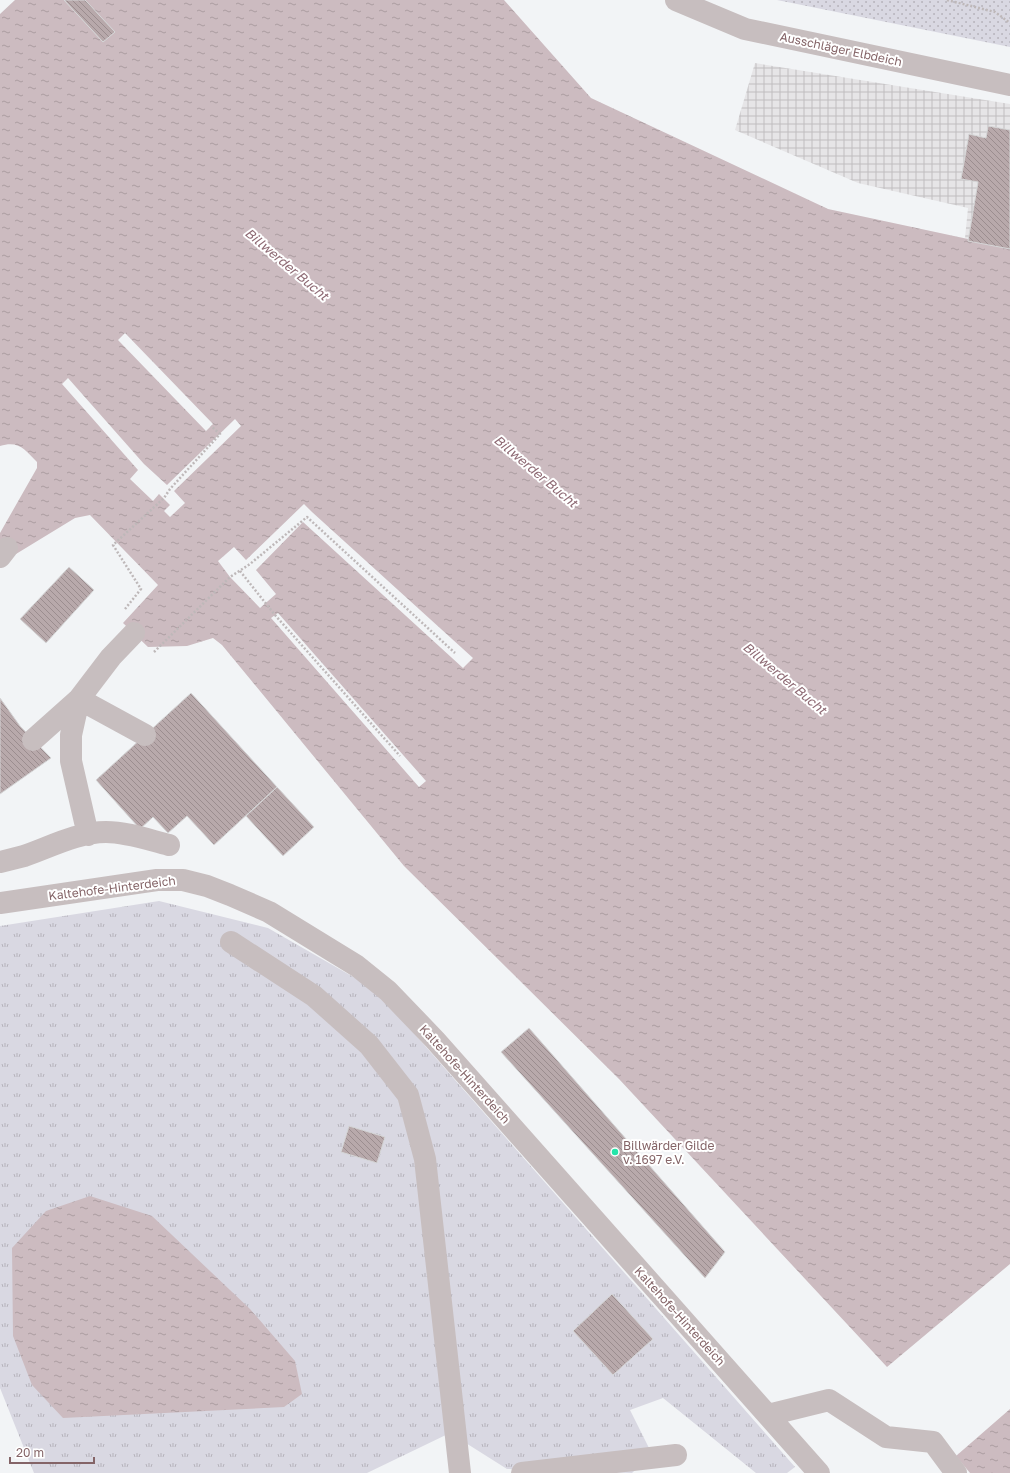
<svg xmlns="http://www.w3.org/2000/svg" width="1010" height="1473" viewBox="0 0 1010 1473" font-family="'Golos Text',sans-serif">
<style>
.industrial{fill:url(#industrial-grid)}
.grass{fill:url(#grass-tufts)}
.park{fill:url(#park-dots)}
.water{fill:url(#water-ripples)}
.pier{fill:#f2f4f6}
.building{fill:url(#building-back-hatch);stroke:#d5d6d7}
.lines{fill:none;stroke-linecap:round;stroke-linejoin:round}
.path{stroke:#beb8b9;stroke-width:2.5;stroke-dasharray:2 2;stroke-linecap:butt}
.minor{stroke:#c7bebf;stroke-width:22}
.poi-dot{fill:#23e5a9;stroke:#fff;stroke-width:1.5}
.labels{text-anchor:middle;dominant-baseline:central;stroke-width:4;stroke-linejoin:round;paint-order:stroke}
.street-label{font-size:12px;fill:#846467;stroke:#fff}
.poi-label{font-size:12px;fill:#846467;stroke:#fff;text-anchor:start}
.water-label{font-size:13px;font-style:italic;fill:#8e6a74;stroke:#fff}
</style>
<defs>
<pattern id="industrial-grid" width="8" height="8" patternUnits="userSpaceOnUse"><rect width="8" height="8" fill="#e6e5e7"/><path d="M0 4h8M4 0v8" fill="none" stroke="#c0bdbf"/></pattern>
<pattern id="grass-tufts" width="24" height="20" patternUnits="userSpaceOnUse"><rect width="24" height="20" fill="#d9d8e2"/><path d="M3 7l-1-3M5 7V3M7 7l1-3M15 17l-1-3M17 17v-4M19 17l1-3" fill="none" stroke="#b6b3bb"/></pattern>
<pattern id="park-dots" width="8" height="8" patternUnits="userSpaceOnUse"><rect width="8" height="8" fill="#d9d8e2"/><path d="M2 2h.1M6 6h.1" fill="none" stroke="#b6b3bb" stroke-width="1.8" stroke-linecap="round"/></pattern>
<pattern id="water-ripples" width="26" height="14" patternUnits="userSpaceOnUse"><rect width="26" height="14" fill="#ccbbc0"/><path d="M2 4q2-2 4 0t4 0M15 11q2-2 4 0t4 0" fill="none" stroke="#ab9ca0"/></pattern>
<pattern id="building-back-hatch" width="6" height="6" patternUnits="userSpaceOnUse"><rect width="6" height="6" fill="#b8a9ab"/><path d="M-1 5l2 2M0 0l6 6M5-1l2 2" fill="none" stroke="#9b8d8f"/></pattern>
</defs>
<rect width="100%" height="100%" fill="#f2f4f6"/>
<path class="industrial" d="M755,63L1010,104V248L965,238L968,208L858,183L735,130Z"/>
<path class="grass" d="M159,901L268,928L376,990L795,1467L787,1473H756L663,1398L630,1410L652,1454L632,1473L507,1469L450,1433L367,1473H34L0,1388V926Z"/>
<path class="park" d="M777,0H1010V47Z"/>
<path class="water" d="M0,0H64L103,42L115,32L85,0H504L591,98L828,209L1010,248V1264L887,1367L619,1079L404,866L222,645L213,638L187,646L148,647L123,623L158,585L90,515L75,518L16,554L0,543V533L37,468V462C25,450 19,440 0,446Z
M90,1196L152,1216L250,1309L295,1361L302,1394L284,1407L63,1418L32,1385L13,1336L12,1248L46,1211Z
M1010,1409V1473H970L956,1456Z"/>
<path class="pier" d="M0,0H15L0,14Z
M125,333L213,424L206,431L118,340Z
M68,378L144,464L167,485L235,419L241,426L174,491L185,503L170,517L164,511L170,505L159,494L153,501L130,479L138,470L62,384Z
M304,504L312,512L473,658L463,668L303,522L256,570L276,594L260,608L230,577L218,561L234,547L246,560Z
M278,613L426,781L419,787L271,618Z"/>
<path class="building" d="M64,0H85L115,32L103,42Z
M988,126L1010,130V249L968,241L978,182L961,179L969,134L986,138Z
M69,567L94,590L46,643L20,619Z
M191,693L277,787L214,845L187,816L168,833L153,817L140,829L96,780Z
M0,698L20,726L51,758L0,794Z
M277,787L314,827L283,856L246,816Z
M529,1028L725,1252L705,1278L501,1052Z
M349,1126L385,1137L377,1163L341,1152Z
M612,1294L653,1339L613,1375L573,1331Z"/>
<g class="lines">
<path class="path" d="M947,0L995,12L1010,23
M240,571L275,615L400,756
M125,609L141,589L113,545L164,498L170,489L220,434L211,426
M154,652L230,577L250,564L307,517L455,653"/>
<path class="minor" d="M676,0L745,29L1010,85
M0,557L7,548
M33,740L79,699L145,735
M88,835L71,761V735L79,699L111,657L134,633
M0,862C8,860 16,858 24,856C50,847 78,832 106,832C127,832 149,840 169,845
M0,903L157,880H183L207,886L230,895L269,912L357,966L388,991L435,1040L819,1473
M231,942L314,996L369,1045L408,1095L425,1159L460,1473
M768,1415L829,1400L886,1437L933,1442L956,1473
M522,1473L676,1455"/>
</g>
<circle class="poi-dot" cx="615" cy="1152" r="4"/>
<g class="labels">
<g class="street-label">
<text transform="translate(841 49) rotate(12)">Ausschläger Elbdeich</text>
<text transform="translate(112 888) rotate(-7)">Kaltehofe-Hinterdeich</text>
<text transform="translate(465 1074) rotate(48)">Kaltehofe-Hinterdeich</text>
<text transform="translate(680 1316) rotate(48)">Kaltehofe-Hinterdeich</text>
</g>
<g class="poi-label">
<text x="623" y="1145">Billwärder Gilde<tspan x="623" dy="14">v. 1697 e.V.</tspan></text>
</g>
<g class="water-label">
<text transform="translate(287 264) rotate(40)">Billwerder Bucht</text>
<text transform="translate(536 471) rotate(40)">Billwerder Bucht</text>
<text transform="translate(785 678) rotate(40)">Billwerder Bucht</text>
</g>
</g>
<path d="M10 1457v6h84v-6" fill="none" stroke="#846467" stroke-width="2"/>
<text x="16" y="1457" font-size="12" fill="#846467" stroke="#ffffff" stroke-width="3" paint-order="stroke">20 m</text>
</svg>
